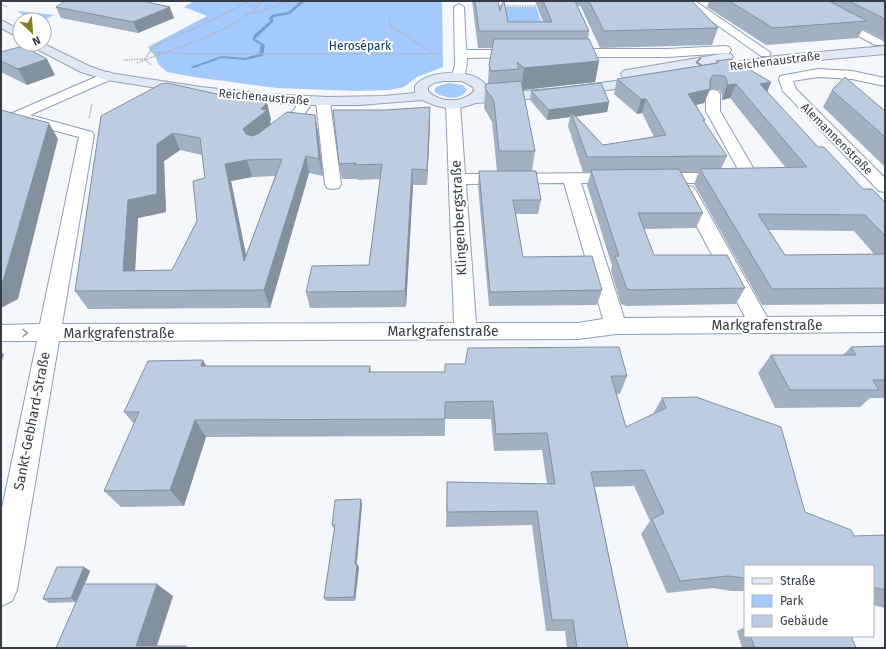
<svg xmlns="http://www.w3.org/2000/svg" width="886" height="649" viewBox="0 0 886 649" font-family="'Fira Sans',sans-serif">
<style>
.green{fill:#a4cafd}
.lines{fill:none;stroke-linecap:round;stroke-linejoin:round}
.stream{fill:#749dd3;fill-rule:evenodd}
.minor-casing{stroke:#8f9eb3;stroke-width:2}
.major-casing{stroke:#96a2b4;stroke-width:2}
.path{stroke:#afb3b9;stroke-width:1.5;stroke-dasharray:1.5 1;stroke-linecap:butt}
.minor{fill:#fff;fill-rule:evenodd}
.major{fill:#dfe8f5;fill-rule:evenodd}
.wall{fill:#a2b0c2;fill-rule:evenodd}
.shaded-wall{fill:#84909e}
.building{fill:#bccde2;stroke:#84909e;fill-rule:evenodd}
.oneway{stroke:#828994}
.oneway2{stroke:#9a9ea2}
.labels{text-anchor:middle;dominant-baseline:central;stroke-width:4;stroke-linejoin:round;paint-order:stroke}
.far-park-label{font-size:12px;fill:#0f386a;stroke:#fff}
.far-street-label{font-size:12px;fill:#363c45;stroke:#fff}
.street-label{font-size:14px;fill:#363c45;stroke:#fff}
</style>
<rect width="100%" height="100%" fill="#f4f7fc"/>
<path class="green" d="M194,1H442L443,67L417,77L404,87L389,90L357,91L277,88L194,77L167,72L158,64L156,58L148,47L207,16L184,7Z
M496,7H536L546,34L503,37Z
M18,11L54,15L44,20H28Z
M448,83L463,85L467,90C461,101 442,99 434,91L436,87Z"/>
<g class="lines">
<path class="stream" d="M301,1H305L290,14L274,17L273,18V22L257,37L255,39L265,45L263,56L245,60L222,58L194,68L190,67L222,56L245,58L259,54L261,45L252,40L254,35L270,21L269,18L272,15L288,12Z"/>
<defs>
<path id="minor" d="M683,1H695L771,53L769,56H761Z
M794,1H807L883,41L885,43L883,45H875Z
M459,4L464,7L466,50H521L525,51L527,54L525,57L467,58C467,66 466,73 462,80H452L451,77L455,66L454,7Z
M725,46L729,47L731,50L729,53L667,57H565L561,56L559,53L561,50L565,49H667Z
M818,69L852,71L885,78V86L852,79L818,77L793,81L796,89L885,178V192L879,191L783,91L779,79L780,76Z
M107,72L112,73L113,76L112,79L30,115L92,132L94,135L62,324L454,323L446,104L448,101L453,100L458,101L460,104L465,174L620,173L626,174L628,178L626,182L620,183H581L624,318L745,317L678,191L681,187L687,186L693,187L696,191L767,317L885,316V332L616,334L578,339L59,341L17,590L12,601L1,606V513L37,341H1V325L40,324L79,137L18,121L1,127V118ZM564,183L603,319L578,323H476L466,184Z
M713,90L718,91L720,94V111L759,178L757,182L751,183H654L648,182L646,178L648,174L654,173H740L706,111V94L708,91Z
M306,97L311,98L313,101C306,114 287,138 271,134L269,131L271,128L294,110L301,98Z
M323,98L328,99L330,102L341,184L339,188L333,189L327,188L325,184L316,102L318,99Z"/>
<path id="major" d="M1,20L20,30V38L1,28Z
M29,44H44L89,66L109,73L201,87L264,94L328,97L384,96L415,93V86C426,70 472,68 484,83C486,86 487,89 488,92L486,94L562,88L646,77L651,78L652,81L651,84L646,85L562,96L476,103L460,108L451,109L437,106L422,100L360,105H296L201,95L107,80L81,72L31,46ZM443,81H462L473,87L474,91C462,104 440,103 428,91V87L434,83Z
M885,46V54L775,64L711,74L707,73L705,70L707,67L711,66L775,56Z
M727,53L731,54L733,57L731,60L627,78L623,77L621,74L623,71L627,70Z"/>
</defs>
<use href="#minor" class="minor-casing"/>
<use href="#major" class="major-casing"/>
<path class="path" d="M1,4L7,7
M497,6H540
M252,14L291,1
M389,19L391,26L433,53
M149,52L189,54H441
M145,59L154,46L210,21L249,1
M124,60L145,59L151,65
M137,63C174,48 237,32 262,1
M89,118L92,104"/>
<use href="#minor" class="minor"/>
<use href="#major" class="major"/>
</g>
<path class="wall" d="M472,1H498L500,11L508,22H543L535,1H692L718,28L712,45L600,48L581,7L577,5L589,31L588,39L599,61L595,82L523,90L535,151L532,171L541,200L538,214H516L523,257L602,290L597,305L489,306L478,186L479,171H497L492,122L484,108L485,88L488,83L489,65L492,48H478Z
M709,1H885V41L884,40L863,29L858,38L766,45L707,7Z
M56,7L174,18L138,33L61,18Z
M1,52L55,75L27,85L1,72Z
M716,61L771,82L767,92L818,147L863,189L885,202V304L762,305L694,184L699,172H680L703,213L696,228L644,229L654,255L745,288L736,304L626,306L621,304L611,271L612,266L587,185L591,172H583L568,126L570,117L547,120L530,100L531,91L609,102L607,112L576,116L603,145L654,137L642,113L637,114L614,94L617,79L716,63ZM710,90H719L722,94V100L730,98L786,168L721,169L727,156L704,122L705,120L696,105L704,103ZM769,230L854,231L874,254L785,255Z
M832,90L885,111V167L823,107Z
M239,99L267,103L271,120L270,121L271,125L315,115L318,132L323,176L309,173L270,308L88,309L75,291L101,116ZM180,150L202,155L205,178L197,221L172,270L135,271L138,218L166,212L164,161ZM275,176L246,256L231,181L252,177Z
M386,110L430,122L427,185H413L406,307L310,308L306,292L369,265L380,179L358,180L357,179H342L339,164Z
M885,346V398H870L860,407L775,408L758,373L771,355H843L851,347Z
M445,364L627,376L620,394H617L626,427L653,414L662,398L805,512L854,536L885,535V608L873,605V566H745V591H731L713,588L667,593L641,534L650,521L634,486L595,487L628,648H567L565,631H546L532,525L446,527L447,482L547,484L542,450L494,451L491,419H445V436L206,437L184,506L121,507L104,491L134,424L124,412L206,366H370L371,372H445Z
M362,504L357,564L359,567L355,601H326L324,598L334,529L332,525Z
M84,567L90,571L85,584L173,596L157,646H186L189,648H56L76,602L49,603L43,599Z
M745,627V636H851L856,648H742L737,631Z"/>
<path class="shaded-wall" d="M170,7L174,18L138,33L133,22Z
M47,59L55,75L27,85L18,69Z
M599,61L595,82L521,90L524,68Z
M713,75L708,89H710L704,103L683,108L688,94L710,80Z
M771,82L765,97L760,84Z
M736,84L730,98L722,100L727,85Z
M641,99H646L642,113L637,114Z
M609,102L607,112L573,117L571,112L570,117L547,120L549,110Z
M267,103L271,120L270,121L271,126L248,146L243,129L261,109Z
M430,107V122L427,185V170Z
M315,115L318,132L323,176L319,159Z
M49,123L58,139L18,299L1,308V282Z
M173,133L180,150L164,161L166,212L138,218L134,289L123,271L128,200L157,144Z
M306,156L309,173L270,308L264,290Z
M247,160L252,177L231,181L251,279L244,261L225,164Z
M412,169L413,185L406,307L405,291Z
M1,352L4,354L1,364Z
M203,360L213,379L201,366Z
M195,420L206,437L184,506L170,490Z
M361,499L362,504L356,568L355,564Z
M357,564L359,567L355,601L354,597Z
M84,567L90,571L77,602L71,598Z
M157,584L173,596L156,648L136,646Z"/>
<path class="building" d="M65,1H143L170,7L133,22L56,7Z
M475,1H498L500,11L503,1H504L508,22H552L543,1H575L589,31H479Z
M589,1H692L718,28L604,31Z
M729,1H829L867,21L773,28Z
M849,1H885V19Z
M494,39H589L599,61L524,68L517,62L519,69L491,71L489,65Z
M23,46L47,59L18,69L1,61V52Z
M731,59L771,82L760,84L818,147H824L863,189H872L885,202V236L865,215L758,214L785,255L885,254V288L772,289L700,169L807,167L736,84L727,85V80L725,76L713,75L710,80V89L688,94L705,120H703L727,156L587,157L571,112L603,145L666,135L646,99H641L617,79L718,63L716,61Z
M845,77L885,111V137L832,90Z
M521,81L535,151H499L494,101L485,88L486,84Z
M167,83L239,99L267,103L261,109L267,110L243,129L246,134L252,136L258,134L287,112L315,115L319,159L306,156L264,290L75,291L101,116L161,84ZM173,133L200,138L205,178L193,181L197,221L172,270L123,271L128,200L157,194V144ZM282,159L244,261L225,164L247,160Z
M601,83L609,102L549,110L531,91Z
M430,107L427,170L412,169L405,291L306,292L312,266L369,265L382,164L355,165L356,163L339,164L333,110H386Z
M1,110L49,123L3,281L1,282Z
M679,169L703,213H638L654,255H727L745,288L632,290L627,289L615,256H619L591,170Z
M479,171H536L541,200H513L523,257L592,256L602,290L490,292Z
M885,346V380H873L879,390H790L771,355H856L851,347Z
M619,347L627,376H611L626,427L666,408L662,398L696,397L781,427L805,512L851,530L854,536L885,535V590L873,587V566H745V578L728,576L680,581L652,519L664,513L644,470L591,472L628,648H577L573,620H552L537,511L447,512V482L555,484L547,433L496,434L493,401L445,402V419L195,420L170,490L104,491L139,412H124L148,361L203,360L201,366H370L369,372H445V364H465L468,348Z
M361,499L355,564H357L354,597L324,598L335,525H332L335,500Z
M57,567H84L71,598L43,599Z
M84,584H157L136,646H186L185,648H56Z
M750,636H851L856,648H755Z"/>
<defs><path id="oneway-chevron" d="M-2-3.5L2.5 0L-2 3.5" fill="none" stroke-width="1.6" stroke-linecap="round" stroke-linejoin="round"/></defs>
<use class="oneway" href="#oneway-chevron" transform="translate(699 62) rotate(170)"/>
<use class="oneway2" href="#oneway-chevron" transform="translate(25 333) rotate(1)"/>
<g class="labels">
<g class="far-park-label">
<text x="360" y="46">Herosépark</text>
</g>
<g class="far-street-label">
<text transform="translate(775 61) rotate(-7)">Reichenaustraße</text>
<text transform="translate(264 97) rotate(5)">Reichenaustraße</text>
<text transform="translate(837 139) rotate(45)">Alemannenstraße</text>
</g>
<g class="street-label">
<text transform="translate(459 218) rotate(-93)">Klingenbergstraße</text>
<text x="767" y="325">Markgrafenstraße</text>
<text x="443" y="331">Markgrafenstraße</text>
<text x="119" y="333">Markgrafenstraße</text>
<text transform="translate(32 421) rotate(-79)">Sankt-Gebhard-Straße</text>
</g>
</g>
<rect width="886" height="649" fill="none" stroke="#363c45" stroke-width="4"/>
<rect x="744" y="565" width="130" height="72" fill="#ffffff" stroke="#afb1b5"/>
<rect x="752" y="578" width="20" height="6" fill="#dfe8f5" stroke="#afb1b5"/>
<text x="780" y="585" font-size="12" fill="#363c45">Straße</text>
<rect x="752" y="595" width="20" height="12" fill="#a4cafd" stroke="#afb1b5"/>
<text x="780" y="605" font-size="12" fill="#363c45">Park</text>
<rect x="752" y="615" width="20" height="12" fill="#bccde2" stroke="#afb1b5"/>
<text x="780" y="625" font-size="12" fill="#363c45">Gebäude</text>
<g transform="translate(32 32) rotate(154)"><circle r="19" fill="#ffffff" stroke="#afb1b5"/>
<path d="M0-3L7 15L0 10L-7 15Z" fill="#847e25"/>
<text y="-6" font-size="11" font-weight="bold" text-anchor="middle" fill="#363c45">N</text>
</g>
</svg>
